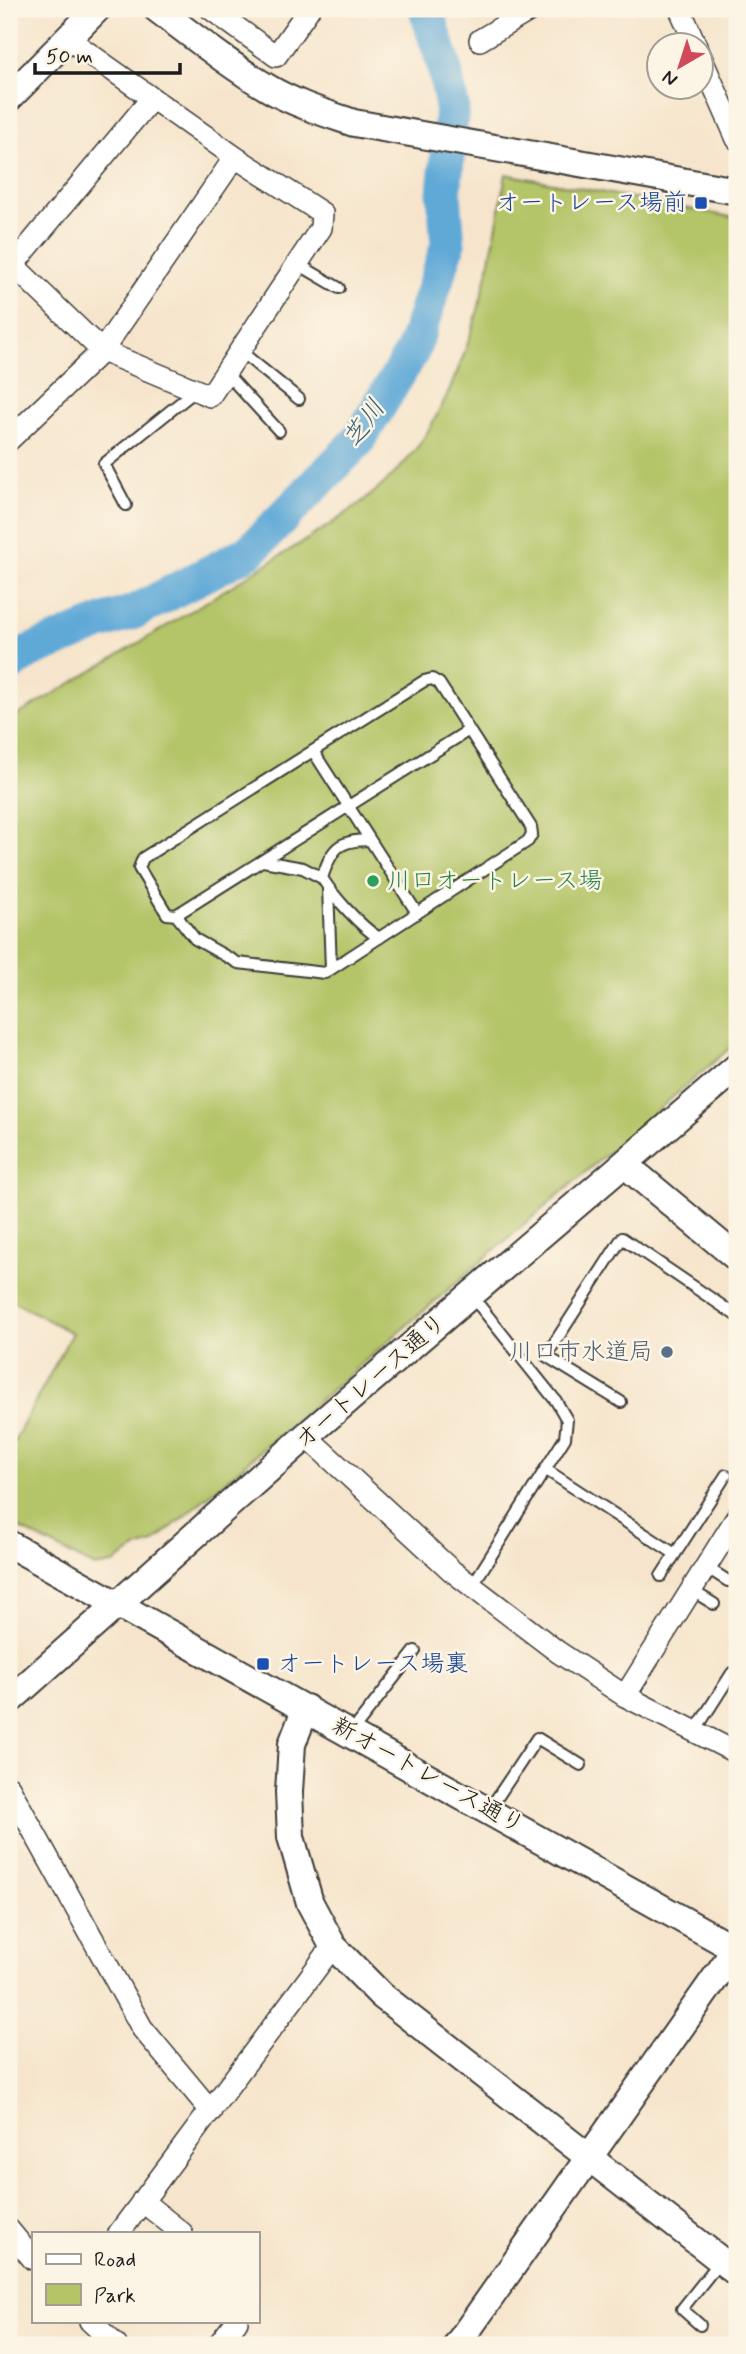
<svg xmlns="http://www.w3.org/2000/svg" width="746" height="2354" viewBox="0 0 746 2354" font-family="Mynerve,'Klee One',sans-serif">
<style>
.green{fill:#b4c467;stroke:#687042;stroke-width:2}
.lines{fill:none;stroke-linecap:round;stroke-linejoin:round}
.river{stroke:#5fa9d7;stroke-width:35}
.service-casing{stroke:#3d3a36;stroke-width:14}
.minor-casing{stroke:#3d3a36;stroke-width:24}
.tertiary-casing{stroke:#3d3a36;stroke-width:30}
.service{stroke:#fff;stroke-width:10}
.minor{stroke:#fff;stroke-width:21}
.tertiary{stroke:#fff;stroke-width:26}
.transit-dot{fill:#1a4fb4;stroke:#fcf5e5;stroke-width:2.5}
.leisure-dot{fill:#2e9e5b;stroke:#fcf5e5;stroke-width:2.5}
.service-dot{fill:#5c6f8a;stroke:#fcf5e5;stroke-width:2.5}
.labels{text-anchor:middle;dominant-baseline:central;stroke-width:5;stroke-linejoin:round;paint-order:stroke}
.transit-label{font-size:24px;fill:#164399;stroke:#fcf5e5;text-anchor:end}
.leisure-label{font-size:24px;fill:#27864d;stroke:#fcf5e5;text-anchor:start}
.service-label{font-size:24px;fill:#4e5e75;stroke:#fcf5e5;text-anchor:end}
.street-label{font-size:24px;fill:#1c1c1c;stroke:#fcf5e5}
.water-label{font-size:26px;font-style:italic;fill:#3a5b70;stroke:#fcf5e5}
</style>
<rect width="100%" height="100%" fill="#fcf5e5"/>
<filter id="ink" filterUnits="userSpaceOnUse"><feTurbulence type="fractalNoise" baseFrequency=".0143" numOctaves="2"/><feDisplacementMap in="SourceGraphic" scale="14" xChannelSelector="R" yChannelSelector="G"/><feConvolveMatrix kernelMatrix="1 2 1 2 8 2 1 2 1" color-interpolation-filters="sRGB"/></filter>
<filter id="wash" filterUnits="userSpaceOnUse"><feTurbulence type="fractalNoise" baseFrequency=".00686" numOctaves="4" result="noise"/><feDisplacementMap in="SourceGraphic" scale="28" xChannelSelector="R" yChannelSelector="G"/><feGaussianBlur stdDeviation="1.57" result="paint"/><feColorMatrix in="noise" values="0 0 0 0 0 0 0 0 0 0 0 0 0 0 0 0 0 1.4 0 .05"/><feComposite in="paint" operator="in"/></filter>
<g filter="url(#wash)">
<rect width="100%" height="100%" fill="#f6e5cc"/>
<path class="green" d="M506,174L737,218V1042L153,1543L140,1547L112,1564L95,1567L9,1523V1451L72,1333L9,1299V720C90,673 169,625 249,575C311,536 390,496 428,431C476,350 490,265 506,174Z"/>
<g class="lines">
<path class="river" d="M9,666L29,652L100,623L134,612L250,551L358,441L413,350L448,245L444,193L452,107L444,65L426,9"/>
</g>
</g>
<g filter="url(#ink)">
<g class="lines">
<defs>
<path id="service" d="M298,264L339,288
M240,351L299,399
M226,373L279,431
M126,505L104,464L195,391
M313,751L417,913
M370,840C338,840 332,848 322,878C334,897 360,926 379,938
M263,861L303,868L322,878
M328,887L331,969
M176,915L195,939L238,963L325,973L528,841L532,834L531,827L439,683L432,679L424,681L143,858L139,868L167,914L176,915L469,730
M471,1295L556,1401L567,1420L565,1438L472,1586
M621,1402L546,1356L622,1238L737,1316
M545,1469L675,1554
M706,1567L728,1581
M661,1576L726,1475
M691,1590L714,1604
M695,1731L732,1673
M351,1733L415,1651
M489,1810L537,1738L581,1765
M700,2325L682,2309L721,2260"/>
<path id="minor" d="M211,9L276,56L309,9
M680,9L696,46
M480,40L532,9
M700,55L737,139
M9,261L102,351L210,396L321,228L322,213L235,157L67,38
M13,265L152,98
M9,440L102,351L235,157
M306,1436L452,1571L558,1652L625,1696L737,1753
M625,1696L737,1517
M9,1787L142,2028L211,2111
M142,2201L182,2233
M9,2230L33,2259
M119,2233L333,1946
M90,2321L116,2345
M218,2345L237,2321"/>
<path id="tertiary" d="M157,9C193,36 229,65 268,88C295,104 325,113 354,123L737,191
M9,98L97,9
M624,1164L737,1258
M9,1544L737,1950
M9,1701L306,1436L737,1067
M306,1708L292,1744L289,1792L291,1837L310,1903L333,1946L381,1995L737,2273
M457,2345L737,1947"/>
</defs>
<use href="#service" class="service-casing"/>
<use href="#minor" class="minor-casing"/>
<use href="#tertiary" class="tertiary-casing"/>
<use href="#service" class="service"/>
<use href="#minor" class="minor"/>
<use href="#tertiary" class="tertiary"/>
</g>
</g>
<g class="transit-dot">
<rect x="694" y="196" width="14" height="14" rx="3.5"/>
<rect x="256" y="1657" width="14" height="14" rx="3.5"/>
</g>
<circle class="leisure-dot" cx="373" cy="881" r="7"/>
<circle class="service-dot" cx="667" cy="1352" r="7"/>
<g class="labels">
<g class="transit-label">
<text x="687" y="203">オートレース場前</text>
<text x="277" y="1664" text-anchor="start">オートレース場裏</text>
</g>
<g class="leisure-label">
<text x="387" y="881">川口オートレース場</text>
</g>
<g class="service-label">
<text x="653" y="1352">川口市水道局</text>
</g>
<g class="street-label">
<text transform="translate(371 1382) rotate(-41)">オートレース通り</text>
<text transform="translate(428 1776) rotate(29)">新オートレース通り</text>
</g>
<g class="water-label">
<text transform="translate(365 424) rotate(-55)">芝川</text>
</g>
</g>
<rect width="746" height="2354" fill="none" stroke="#fcf5e5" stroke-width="35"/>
<rect x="32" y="2232" width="228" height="91" fill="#fcf5e5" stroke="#a29e95" stroke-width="2"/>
<rect x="46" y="2254" width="35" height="10" fill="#ffffff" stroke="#a29e95" stroke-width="2"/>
<text x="94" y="2266" font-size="21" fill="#1c1c1c">Road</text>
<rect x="46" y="2284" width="35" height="21" fill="#b4c467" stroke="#a29e95" stroke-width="2"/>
<text x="94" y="2302" font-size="21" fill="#1c1c1c">Park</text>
<g transform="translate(680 66) rotate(219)"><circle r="33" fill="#fcf5e5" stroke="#a29e95" stroke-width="2"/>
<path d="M0-5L12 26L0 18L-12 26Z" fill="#d1495b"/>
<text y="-10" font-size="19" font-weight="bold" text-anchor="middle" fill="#1c1c1c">N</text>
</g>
<path d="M35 63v10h145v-10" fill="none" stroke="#1c1c1c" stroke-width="3.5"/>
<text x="46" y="63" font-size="21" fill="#1c1c1c" stroke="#fcf5e5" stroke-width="5" paint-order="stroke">50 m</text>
</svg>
